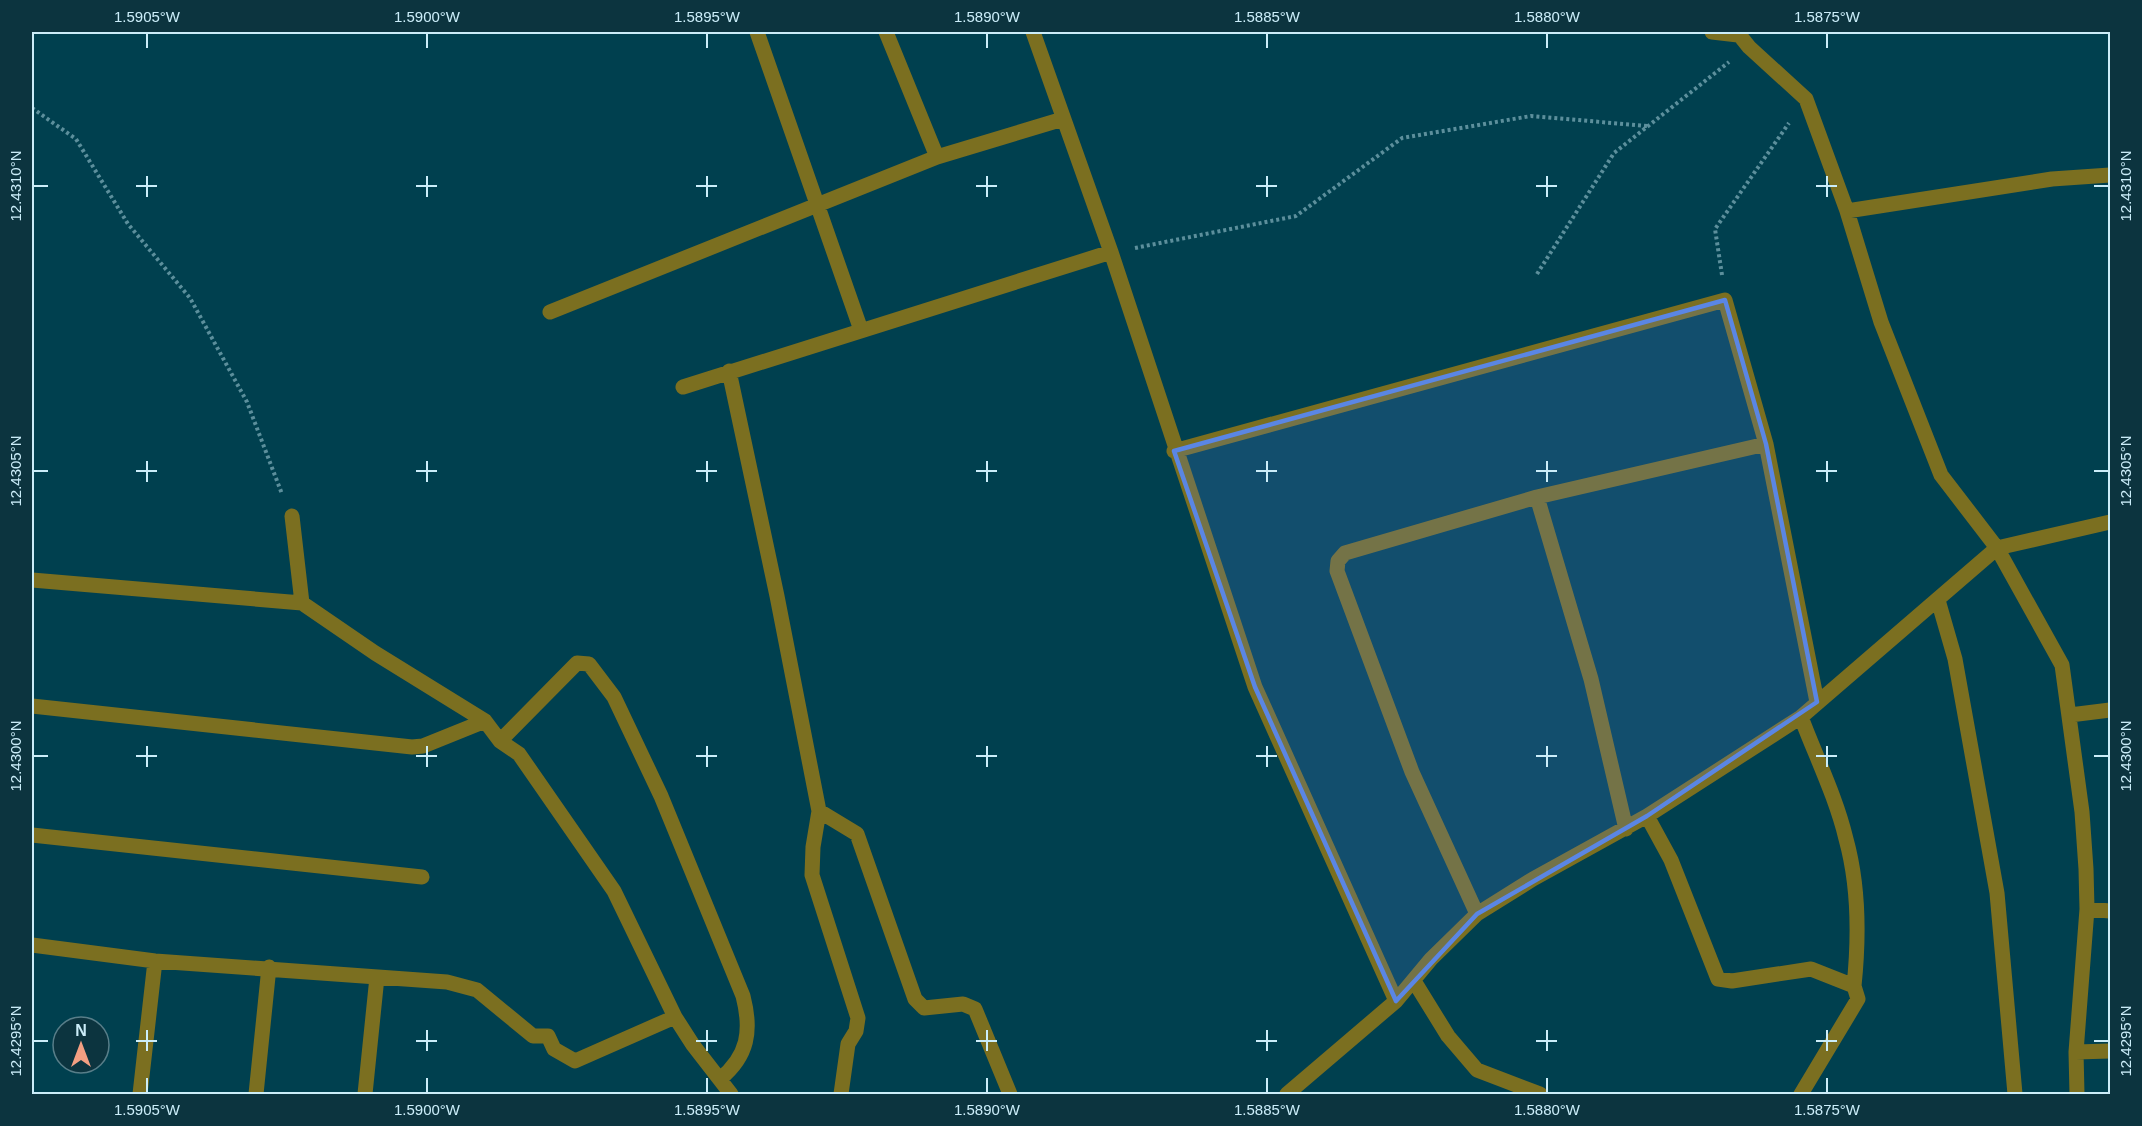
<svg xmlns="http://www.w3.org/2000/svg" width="2142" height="1126" viewBox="0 0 2142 1126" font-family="Helvetica,sans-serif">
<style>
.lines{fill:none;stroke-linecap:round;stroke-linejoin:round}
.path{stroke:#5c8f9c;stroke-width:4;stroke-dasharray:3 3;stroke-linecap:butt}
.minor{stroke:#7b6f20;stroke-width:15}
.marked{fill:#5a86e4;fill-opacity:0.2;stroke:#5a86e4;stroke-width:4.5;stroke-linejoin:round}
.ticks{fill:none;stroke:#cbedf9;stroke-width:2}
.neatline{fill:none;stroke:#cbedf9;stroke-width:2}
.ticks-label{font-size:15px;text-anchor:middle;fill:#cbedf9}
</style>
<rect width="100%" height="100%" fill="#00404f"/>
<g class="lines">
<path class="path" d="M32,108L76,139L128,224L190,298L247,402L282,494
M1135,248L1296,216L1402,138L1531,116L1647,126
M1537,274L1614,153L1729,62
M1722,275L1715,229L1789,123"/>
<path class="minor" d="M757,32L861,330
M886,32L937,157
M1033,32L1111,252L1255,687L1396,1001
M1712,32L1738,35
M1737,32L1749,47L1806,99L1847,211L1881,322L1941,475L1997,548L2062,665L2082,812L2086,869L2087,909L2076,1052L2077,1094
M1847,211L2052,179L2110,175
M550,312L937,157L1063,119
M729,371L777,596L819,811L813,847L812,875L858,1018L856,1031L848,1044L841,1094
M683,387L1111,252
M1174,451L1725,300L1766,444L1817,702
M1537,497L1591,679L1626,829
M292,516L302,603L375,653L485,721L500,741L519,754L614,891L675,1017L693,1045L731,1094
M32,580L302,603
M1938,600L1955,659L1997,893L2015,1094
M32,706L412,747L423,746L485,721
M2070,715L2110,710
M1801,717C1816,757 1836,797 1846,839C1859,886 1859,938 1854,986
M500,741L577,663L589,664L614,697L661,796L743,996C752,1031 748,1056 720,1079
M819,811L857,834L915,999L924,1008L963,1004L975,1009L1010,1094
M1647,816L1671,860L1718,979L1732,981L1811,969L1854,986L1858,999L1801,1094
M32,835L422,877
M2087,909L2110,911
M1477,914L1412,772L1337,571L1338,561L1345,553L1537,497L1766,444
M32,945L155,961L447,982L477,990L533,1036H548L554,1049L575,1061L675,1017
M1414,981L1448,1036L1477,1070L1540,1094
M2076,1052L2110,1051
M140,1094L155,961
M256,1094L269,967
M365,1094L377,977
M1287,1094L1396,1001L1431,959L1477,914L1533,879L1647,816L1801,717L1997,548L2110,522"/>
</g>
<path class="marked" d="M1725,300L1766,444L1817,702L1647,816L1477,914L1396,1001L1255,687L1174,451Z"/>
<path class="ticks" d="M147,33V48M427,33V48M707,33V48M987,33V48M1267,33V48M1547,33V48M1827,33V48M147,176V197M427,176V197M707,176V197M987,176V197M1267,176V197M1547,176V197M1827,176V197M33,186H48M136,186H157M416,186H437M696,186H717M976,186H997M1256,186H1277M1536,186H1557M1816,186H1837M2094,186H2109M147,461V482M427,461V482M707,461V482M987,461V482M1267,461V482M1547,461V482M1827,461V482M33,471H48M136,471H157M416,471H437M696,471H717M976,471H997M1256,471H1277M1536,471H1557M1816,471H1837M2094,471H2109M147,746V767M427,746V767M707,746V767M987,746V767M1267,746V767M1547,746V767M1827,746V767M33,756H48M136,756H157M416,756H437M696,756H717M976,756H997M1256,756H1277M1536,756H1557M1816,756H1837M2094,756H2109M147,1030V1051M427,1030V1051M707,1030V1051M987,1030V1051M1267,1030V1051M1547,1030V1051M1827,1030V1051M33,1041H48M136,1041H157M416,1041H437M696,1041H717M976,1041H997M1256,1041H1277M1536,1041H1557M1816,1041H1837M2094,1041H2109M147,1078V1093M427,1078V1093M707,1078V1093M987,1078V1093M1267,1078V1093M1547,1078V1093M1827,1078V1093"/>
<rect width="2142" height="1126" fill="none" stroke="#0c343f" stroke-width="66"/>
<g transform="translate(81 1045)"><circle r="28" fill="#0c343f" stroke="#587e89" stroke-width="1.5"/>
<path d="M0-4.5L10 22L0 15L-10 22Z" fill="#f39f82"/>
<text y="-9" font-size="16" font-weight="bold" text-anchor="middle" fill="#cbedf9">N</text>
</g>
<rect x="33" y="33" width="2076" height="1060" class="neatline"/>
<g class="ticks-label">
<text x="147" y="22">1.5905°W</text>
<text x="427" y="22">1.5900°W</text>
<text x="707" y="22">1.5895°W</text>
<text x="987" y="22">1.5890°W</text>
<text x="1267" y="22">1.5885°W</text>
<text x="1547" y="22">1.5880°W</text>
<text x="1827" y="22">1.5875°W</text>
<text transform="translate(16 186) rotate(-90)" y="5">12.4310°N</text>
<text transform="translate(2126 186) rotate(-90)" y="5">12.4310°N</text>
<text transform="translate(16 471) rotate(-90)" y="5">12.4305°N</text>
<text transform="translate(2126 471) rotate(-90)" y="5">12.4305°N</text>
<text transform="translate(16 756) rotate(-90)" y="5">12.4300°N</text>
<text transform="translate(2126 756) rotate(-90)" y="5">12.4300°N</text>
<text transform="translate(16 1041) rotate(-90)" y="5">12.4295°N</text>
<text transform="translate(2126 1041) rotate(-90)" y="5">12.4295°N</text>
<text x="147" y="1115">1.5905°W</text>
<text x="427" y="1115">1.5900°W</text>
<text x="707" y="1115">1.5895°W</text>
<text x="987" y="1115">1.5890°W</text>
<text x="1267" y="1115">1.5885°W</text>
<text x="1547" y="1115">1.5880°W</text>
<text x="1827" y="1115">1.5875°W</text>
</g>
</svg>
